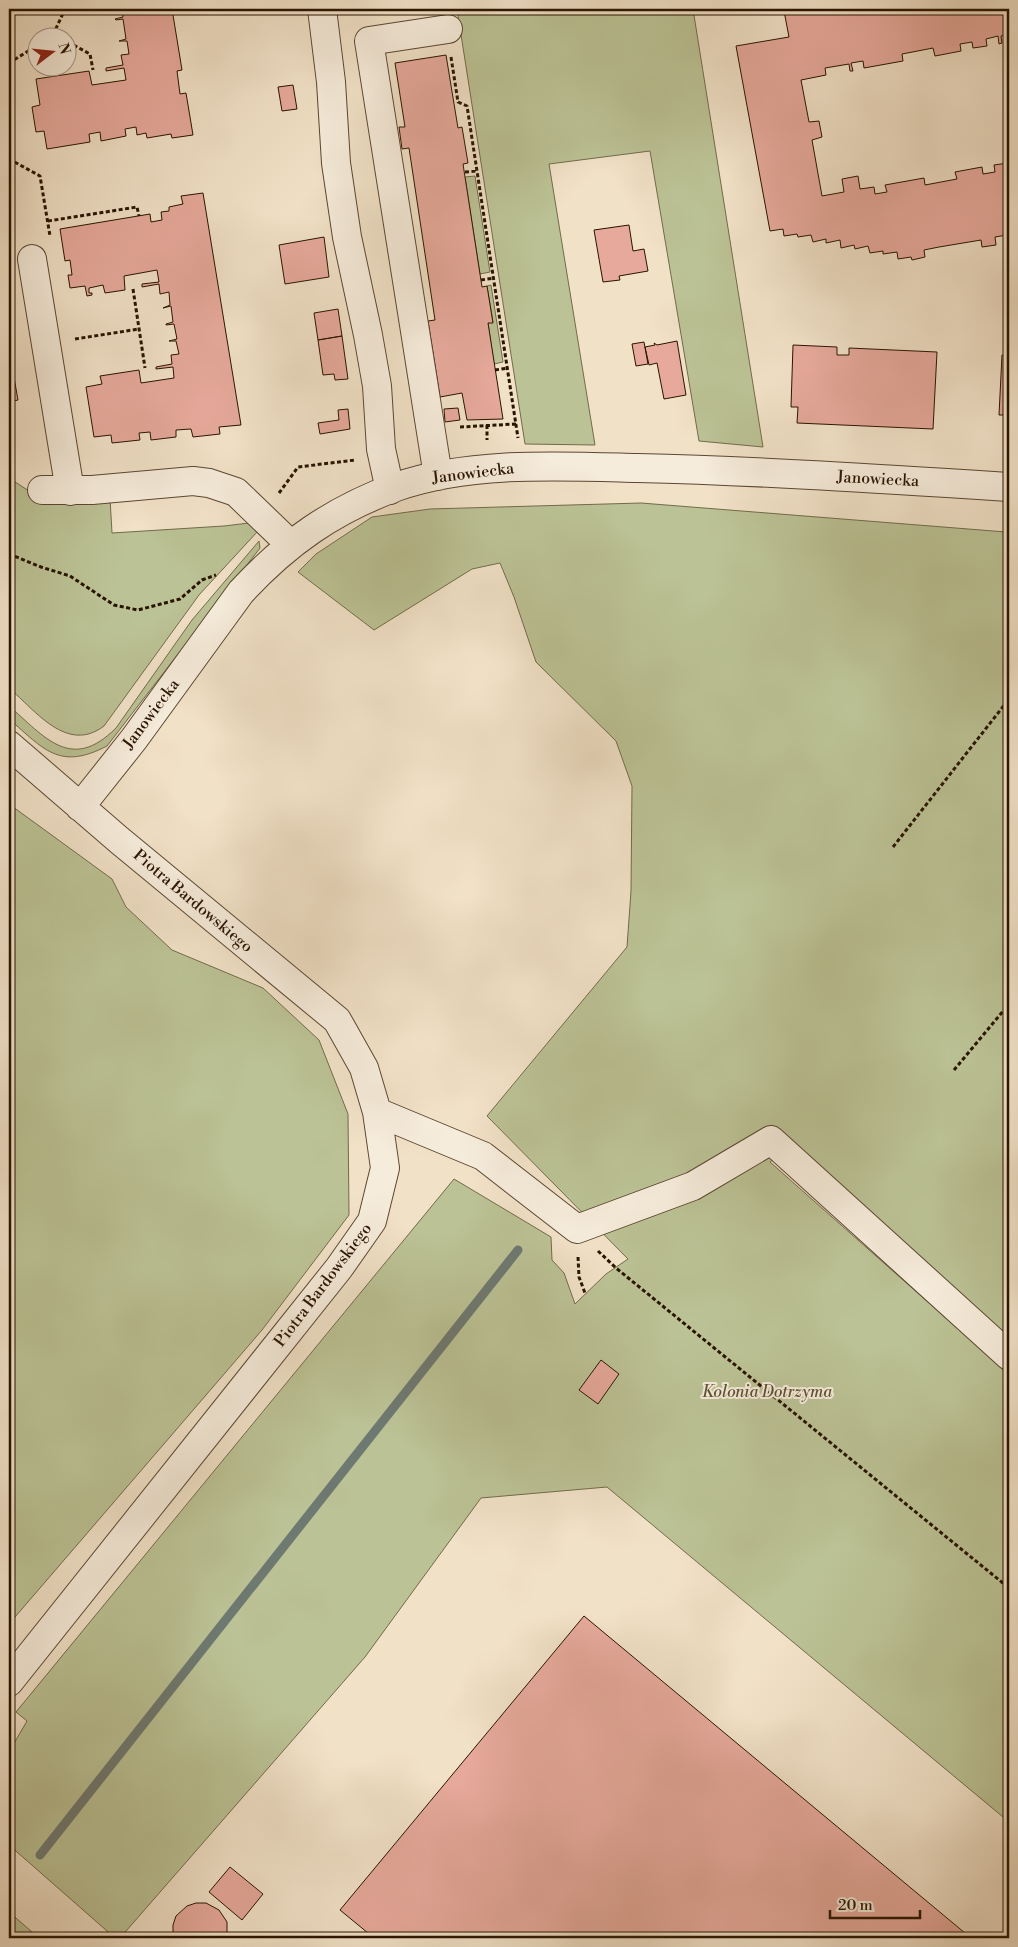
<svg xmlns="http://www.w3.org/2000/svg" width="1018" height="1947" viewBox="0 0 1018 1947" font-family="'Libre Bodoni',serif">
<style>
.green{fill:#bbc295;stroke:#726b4a}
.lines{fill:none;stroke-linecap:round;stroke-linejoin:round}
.stream{stroke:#6e7971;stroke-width:9}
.building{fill:#e6a99b;stroke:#291400}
.minor-casing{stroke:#5b4732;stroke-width:30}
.path{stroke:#291400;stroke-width:3;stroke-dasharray:4 2.5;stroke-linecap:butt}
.minor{stroke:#f6ecdb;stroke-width:28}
.labels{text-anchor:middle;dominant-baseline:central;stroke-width:4;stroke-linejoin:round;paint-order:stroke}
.street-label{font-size:16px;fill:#291400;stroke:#f6ecdb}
.park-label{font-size:16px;font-style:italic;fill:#5c5134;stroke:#f6ecdb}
</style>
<rect width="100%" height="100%" fill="#f1e1c7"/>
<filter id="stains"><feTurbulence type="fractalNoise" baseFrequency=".004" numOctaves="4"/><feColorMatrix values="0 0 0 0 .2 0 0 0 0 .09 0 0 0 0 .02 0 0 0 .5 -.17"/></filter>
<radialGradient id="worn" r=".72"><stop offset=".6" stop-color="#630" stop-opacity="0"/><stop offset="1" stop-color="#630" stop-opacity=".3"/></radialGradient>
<path class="green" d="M457,9H693L763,447L699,441L650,151L549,164L595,445L525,444Z
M475,176L490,272L480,274L465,177Z
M491,285L503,362L494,364L488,323L493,322L487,286Z
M9,478L46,502L110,498L112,533L224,526L249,523L258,531L199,595L104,726C67,754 36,711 9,688Z
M641,503L1006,532L1009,528V1338L793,1142L770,1162L1009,1374V1822L607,1487L481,1498L365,1657L120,1938H115L9,1845V1752L27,1721L16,1712L454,1179L551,1237L552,1260L564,1273L575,1304L606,1274L628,1259L487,1116L627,947L631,891L632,786L616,741L536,662L514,597L500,563L472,569L374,630L298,572L316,554L372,517L430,509Z
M259,541L260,548L107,746C59,771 44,749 9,719V706C45,737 71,773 116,728L192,620Z
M9,804L112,879L126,907L172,950L263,988L319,1040L348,1114L349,1215L262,1330L9,1624Z
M9,1912L39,1938H9Z"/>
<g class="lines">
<path class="stream" d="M40,1855L518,1250"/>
</g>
<path class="building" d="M9,9H20L21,11L9,18Z
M122,9H172L182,70L177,71L180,94L186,93L193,135L172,138L171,134L147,138L146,133L137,135L136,127L125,129L126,136L101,141L100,132L89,134L90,142L47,149L44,131L36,132L32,107L40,105L36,79L89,71L92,85L126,80L124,68L106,71V68L123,65L121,55L129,54L127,41H119L126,39L123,19L116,20L115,19L123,17Z
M794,9H1009V34L1001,36L1002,43L999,44L998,36L986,39L987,46L973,48L972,42L960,44L961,51L935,56L933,48L902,54L903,61L864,68L863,61L851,63L853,71H850L849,64L825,68L826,75L801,80L809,122L819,121L822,137L812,140L822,196L844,192L842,179L858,176L860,189L874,187L875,194L887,192L885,185L924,178L925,185L957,179L955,172L982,167L983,174L995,172L994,165L1008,163L1009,242L1008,243L1007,235L995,237L996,245L982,247L981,240L939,247L924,250L925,257L912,260L911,257L898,259L897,252L883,254V251L870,253L868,246L855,249L854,245L841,248L840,240L826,243V239L813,242L811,235L798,237L797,234L784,236L783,229L770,231L736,46L789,37L784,11Z
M446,55L458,128L462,127L468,163L463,164L482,287L487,286L493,323H488L503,419L467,420L462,393L440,397L428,321L435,320L409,148L402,149L399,127H405L395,63Z
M293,85L297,109L282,111L278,87Z
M203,193L241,425L219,427L220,434L193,437L191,429L176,430V437L151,440L150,432L139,433L140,440L112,443L111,435L94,437L86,387L102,384L100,376L139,370L141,383L174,378L173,367L156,369V367L172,364L171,355L179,354L176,341H169L177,339L174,324L166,325V324L173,322L171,306L163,308L170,305L169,292L160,294L159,284L142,287V284L159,282L157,270L124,276L125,290L105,293L103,285L89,288V293H92V295L87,296L85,286L70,288L68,275H72L70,260L65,261L60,229L150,214L151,222L162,220L161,212L169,211V207L183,204L181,196Z
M629,225L633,251L644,249L648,271L619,276L620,280L603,282L594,230Z
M324,237L329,277L285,284L279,245Z
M338,309L342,336L318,340L314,313Z
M342,336L348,379L335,380L334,374L323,375L318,340Z
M677,341L686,395L664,399L657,363L649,365L645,347L655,345L654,343L657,345Z
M644,342L648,364L636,366L632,344Z
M793,345L837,347V355H849V348L937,352L933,429L797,423L798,407H791Z
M10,355L18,400L9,402V356Z
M1002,355H1009V433H1006L1007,415H999Z
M458,408L460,420L445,422L444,409Z
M348,409L350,429L320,434L318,423L339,420L338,410Z
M601,1360L619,1374L598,1404L579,1390Z
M584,1616L971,1938H374L340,1910Z
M230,1867L263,1894L242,1920L209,1892Z
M196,1903H206L219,1910L227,1922V1938H173V1925L176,1916L187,1906Z"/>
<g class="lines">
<defs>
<path id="minor" d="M322,9L331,82L336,163L347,237L368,335L377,386L381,449L390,490
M32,259L70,491
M438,476L369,41L448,29
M42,490H92L193,481L209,483L236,492L290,544
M9,745L119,840L337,1020L364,1068L377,1112L385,1168L372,1221L339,1268L9,1682
M80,807L134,739L241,592C286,543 333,510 396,487C468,461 562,466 637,468C762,471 885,479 1009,487
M377,1112L483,1156L577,1229L693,1186L771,1140L1009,1356"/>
</defs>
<use href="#minor" class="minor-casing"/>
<path class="path" d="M53,35L65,9
M50,38L53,35L58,38
M68,42L90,54L93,70
M451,57L458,102L467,106L518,438
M9,63L38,45
M9,159L40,176L50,236
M465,172L477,171
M48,221L137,207L139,216
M481,280L494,278
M133,289L145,368
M75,339L139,329
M495,370L508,368
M487,425V440
M460,427L516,424
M279,493L298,467L355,460
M9,554L41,567L70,576L114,605L138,610L180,599L202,580L216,575
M893,847L1009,699
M954,1070L1009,1004
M598,1251L616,1268L1009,1588
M578,1257L579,1277L585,1293"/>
<use href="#minor" class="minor"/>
</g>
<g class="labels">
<g class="street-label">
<text transform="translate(473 473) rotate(-7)">Janowiecka</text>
<text transform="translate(878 479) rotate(3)">Janowiecka</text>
<text transform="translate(151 714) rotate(-53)">Janowiecka</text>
<text transform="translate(193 901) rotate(40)">Piotra Bardowskiego</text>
<text transform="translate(323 1285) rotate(-53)">Piotra Bardowskiego</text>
</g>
<g class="park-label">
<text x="767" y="1392">Kolonia Dotrzyma</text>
</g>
</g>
<rect width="1018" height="1947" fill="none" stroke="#f1e1c7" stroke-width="30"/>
<rect x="10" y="10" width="998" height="1927" fill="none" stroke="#291400" stroke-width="2.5"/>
<rect x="15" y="15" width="988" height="1917" fill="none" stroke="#291400"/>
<g transform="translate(52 52) rotate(74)"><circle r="24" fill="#f6ecdb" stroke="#a49683"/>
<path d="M0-4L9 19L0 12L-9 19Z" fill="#8f2418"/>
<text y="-8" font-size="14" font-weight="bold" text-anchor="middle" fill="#291400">N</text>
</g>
<path d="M830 1910v8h90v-8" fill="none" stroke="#291400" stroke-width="2.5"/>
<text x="838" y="1910" font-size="15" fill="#291400" stroke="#f6ecdb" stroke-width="4" paint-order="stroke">20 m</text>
<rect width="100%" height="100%" filter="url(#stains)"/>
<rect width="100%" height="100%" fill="url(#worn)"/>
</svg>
